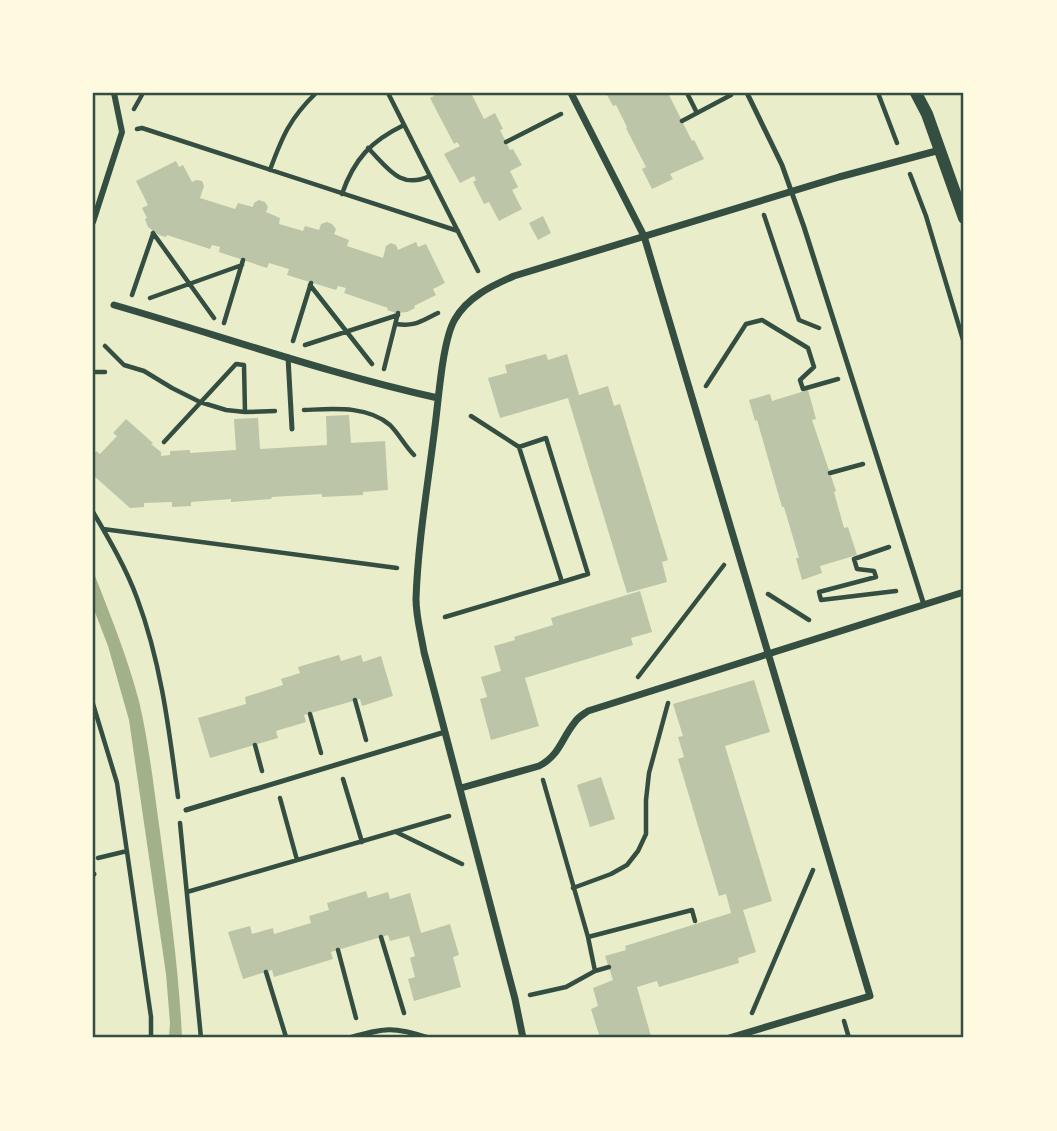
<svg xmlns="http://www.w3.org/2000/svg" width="1057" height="1131" viewBox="0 0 1057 1131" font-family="'Exo 2',sans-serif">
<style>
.water{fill:#a3b18a}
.building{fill:#bcc5a7}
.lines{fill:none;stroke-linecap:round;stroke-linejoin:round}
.path{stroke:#344e41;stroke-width:4.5}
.service{stroke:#344e41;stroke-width:5}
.pedestrian{stroke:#344e41;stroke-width:6}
.minor{stroke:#344e41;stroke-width:7}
.tertiary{stroke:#344e41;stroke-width:12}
.neatline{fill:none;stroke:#344e41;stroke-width:2.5}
</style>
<rect width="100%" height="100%" fill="#e9edc9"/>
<path class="water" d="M93,571C110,614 127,656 139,701C149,744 154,789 160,832C169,901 179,969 182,1038H169L170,1023L166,974L129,720L108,646L93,607Z"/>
<path class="building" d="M432,93H471L484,119L495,113L503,129L500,130L510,150L513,149L522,165L510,171L518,187L512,190L522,209L499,221L489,202L484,204L473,182L476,180L474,176L460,183L444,154L460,146L457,142L454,144L430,98L434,96Z
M606,93H668L692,141L694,140L704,159L670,174L673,179L652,189L642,169L646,167L626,128L627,127L616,105L613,106Z
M176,161L179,167L183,165L192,182L196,180L202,181L204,186L200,198L235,209L238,203L253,207L254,203L259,200L265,202L268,207L266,212L280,218L279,224L303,231L305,226L319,230L321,224L327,222L332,224L336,229L334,234L349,240L347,246L383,258L386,246L391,243L396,245L398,250L416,242L418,247L426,244L445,283L433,289L436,295L414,306L415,308L407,312L396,313L387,310L388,308L344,293L346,288L338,286L336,290L287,275L289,269L269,263L267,268L219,252L220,247L212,245L210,249L167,235L166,237L159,235L148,227L145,219L147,218L142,208L148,205L136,181Z
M543,216L551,233L538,240L529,223Z
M546,354L548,360L567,354L579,395L608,386L614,406L620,404L668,560L662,562L667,582L627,593L568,398L500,418L488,378L507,373L505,365Z
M808,390L816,419L812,420L836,491L834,492L844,528L848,527L857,555L820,566L822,573L802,580L796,558H799L784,507H782L757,420L755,421L749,400L770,394L772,401Z
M349,415L351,443L385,441L388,490L363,492V495L322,497V494L272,497L271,499L231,502V499L191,502V506L172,507V502L144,503V507L130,508L93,475V455L96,451L100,454L117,436L113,433L126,419L153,443L151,444L161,452V456L170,455V451L190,450V453L236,450L234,419L258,418L260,449L327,445L326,416Z
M640,591L652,632L631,638L633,645L525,678L539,726L491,740L480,699L487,697L481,677L501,671L494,646L515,640L514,637L553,625L551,618Z
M339,655L341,661L361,655L363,662L381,656L393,696L362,706L360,699L304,715L306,722L276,731L278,738L210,758L198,718L246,704L245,697L283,685L281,679L300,673L298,667Z
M754,680L770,732L725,746L772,901L743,910L756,952L738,958L739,963L659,987L657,981L637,987L651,1036L643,1038H600L591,1009L598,1006L593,988L613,980L605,956L626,950L625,946L731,913L726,894L719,896L678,759L684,757L678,737L683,736L673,704Z
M601,777L615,819L590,827L577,785Z
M366,891L368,898L388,892L390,899L410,893L421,933L450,924L459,955L453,957L461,987L414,1001L408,979L415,977L410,958L415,956L409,936L390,941L388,935L381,937L331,952L333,959L274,977L272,970L243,979L228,932L250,926L252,934L273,928L274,934L311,923L309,916L329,910L327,903Z"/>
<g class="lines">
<path class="path" d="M388,93L478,271
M687,93L697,113
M878,93L897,143
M134,109L143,93
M682,121L731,95
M137,129L142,128L458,231
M506,142L561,114
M368,148C388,168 400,190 430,176
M270,170C282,137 290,118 316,93
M910,174L926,216L964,343
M342,194C354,159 371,141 404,125
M764,215L799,320L819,328
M153,233L214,318
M310,285L372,364
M132,295L153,234
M150,298L242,265
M224,323L243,260
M396,324C415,327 421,321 438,313
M293,341L311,283
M305,345L398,315
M105,346L124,365L144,371L172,388L200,402L226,410L245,412L275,411
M384,369L398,313
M93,372H105
M706,386L746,324L762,320L808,348L814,367L800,380L803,389L838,379
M304,410C332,409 367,405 390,425C399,434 405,446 414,455
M471,416L519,447L562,582L588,574L546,438L519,447
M164,442L236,364L244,365L245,412
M830,473L863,464
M93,512C109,539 126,568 137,598C161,662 169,729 178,797
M103,529L397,568
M889,547L854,559L857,569L874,571L876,577L819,592L821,600L896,591
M768,594L809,620
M445,617L562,582
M638,677L724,565
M355,700L366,740
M93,704L117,783L151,1017V1038
M310,714L321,753
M255,745L262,771
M343,779L362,842
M280,798L297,860
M180,823L201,1038
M396,832L462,864
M98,858L127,851
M573,888L611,874L627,865L638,851L646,834V800L649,773L668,703
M187,892L449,816
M381,937L404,1013
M588,937L692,910L695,921
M338,950L356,1018
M595,971L609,967
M266,972L286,1037
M530,995L566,987L595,971L588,937L543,780
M752,1013L813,870
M844,1021L849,1038"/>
<path class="service" d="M747,93L782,165L804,227L924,605
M288,357L292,429
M186,810L445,732
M93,874H94
M349,1038C385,1028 392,1026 429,1038"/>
<path class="pedestrian" d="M93,222L122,132L114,93"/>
<path class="minor" d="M571,93L644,236L870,996L729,1038
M114,305C222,336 329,374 438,398
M461,788L539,766C560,755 561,739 575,722C578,717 584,714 588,711L964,592
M523,1038L515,999L424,652C421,634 416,617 416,599C418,539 429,478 436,418C439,394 443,339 455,319C468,297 491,286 514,276L839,177L940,150"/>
<path class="tertiary" d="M916,93L927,114L964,218"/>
</g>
<rect width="1057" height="1131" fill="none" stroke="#fefae0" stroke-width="189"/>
<rect x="94" y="94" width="868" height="942" class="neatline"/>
</svg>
